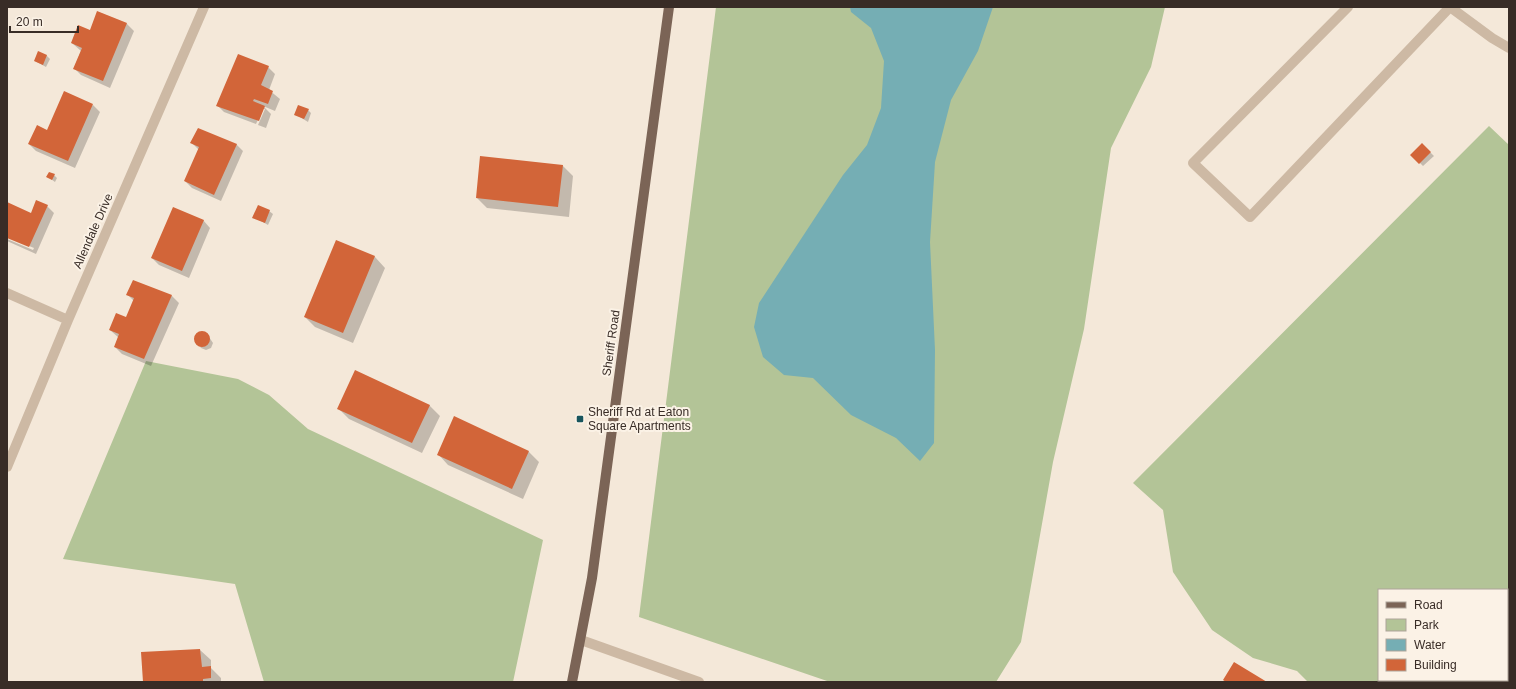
<svg xmlns="http://www.w3.org/2000/svg" width="1516" height="689" viewBox="0 0 1516 689" font-family="Arial,sans-serif">
<style>
.green{fill:#b3c497}
.water{fill:#75aeb4}
.shadow{fill:#0003}
.building{fill:#d26539}
.lines{fill:none;stroke-linecap:round;stroke-linejoin:round}
.minor{stroke:#cdb9a4;stroke-width:10}
.major{stroke:#7b6456;stroke-width:10}
.poi-dot{fill:#18555d;stroke:#fbf2e6;stroke-width:1.5}
.labels{text-anchor:middle;dominant-baseline:central;stroke-width:4;stroke-linejoin:round;paint-order:stroke}
.street-label{font-size:12px;fill:#382c26;stroke:#fbf2e6}
.poi-label{font-size:12px;fill:#382c26;stroke:#fbf2e6;text-anchor:start}
</style>
<rect width="100%" height="100%" fill="#f4e8d9"/>
<path class="green" d="M716,7H1165L1151,67L1111,148L1084,329L1053,462L1021,642L996,682H830L639,617Z
M1489,126L1509,145V602L1507,604V590H1379V680H1381L1379,682H1308L1297,671L1253,658L1212,630L1173,572L1163,510L1133,483Z
M146,361L238,379L269,395L308,429L543,540L513,682H264L235,584L63,559Z"/>
<path class="water" d="M850,7H993L978,51L951,100L935,162L930,242L935,350L934,443L920,461L896,438L851,415L813,378L784,375L763,357L754,327L759,303L843,175L867,145L881,108L884,61L871,28L851,12Z"/>
<path class="shadow" d="M98,12L127,24L134,31L110,88L81,75L74,68L81,51L72,43L90,31Z
M46,55L50,59L46,67L35,61Z
M268,67L275,74L269,90L280,99L275,111L263,106L271,114L266,128L258,125L265,109H263L256,124L224,112L217,105Z
M93,105L100,112L75,168L36,151L29,144Z
M308,110L311,113L308,122L295,114Z
M192,143L236,144L243,151L221,201L192,188L185,181L199,150Z
M1422,144L1434,156L1423,166L1412,155Z
M562,165L573,176L569,217L487,208L477,198Z
M54,175L57,178L55,182L48,177Z
M7,203L31,214L47,206L54,213L36,254L7,241V239L33,250L34,248L7,237Z
M269,211L273,214L268,225L254,217Z
M203,220L210,228L189,278L159,265L152,258Z
M337,241L375,257L385,268L353,343L315,327L305,317Z
M128,295L172,296L179,303L151,366L122,354L115,347L119,338L110,330L127,319L134,301Z
M202,332L207,334L213,343L211,348L206,350L201,348L195,339L197,334Z
M429,405L440,416L422,453L349,419L338,408Z
M455,418L529,452L539,462L523,499L448,465L438,454Z
M200,650L211,660V668L221,678V682H144L142,653Z"/>
<path class="building" d="M97,11L127,23L103,81L73,69L82,48L71,43L78,25L90,30Z
M38,51L47,55L43,65L34,61Z
M238,54L269,66L261,85L273,91L268,104L254,99L253,101L265,106L259,121L216,106Z
M64,91L93,104L68,161L28,144L37,125L47,130Z
M298,105L309,109L304,119L294,115Z
M198,128L237,144L214,195L184,181L199,147L190,143Z
M1422,143L1431,152L1419,164L1410,155Z
M480,156L563,165L558,207L476,198Z
M49,172L55,174L52,180L46,177Z
M36,200L48,205L29,247L7,238V202L31,213Z
M258,205L270,210L265,223L252,218Z
M173,207L204,220L182,271L151,258Z
M336,240L375,256L343,333L304,317Z
M133,280L172,295L144,359L114,347L119,334L109,330L116,313L126,317L134,298L126,295Z
M194 339a8 8 0 1 1 16 0a8 8 0 1 1-16 0Z
M355,370L430,405L412,443L337,409Z
M454,416L529,451L512,489L437,455Z
M1509,621V682H1448L1450,680H1507V623Z
M200,649L202,667L211,666V678L203,679V682H143L141,652Z
M1234,662L1267,682H1226L1223,680Z"/>
<g class="lines">
<path class="minor" d="M1348,7L1193,163L1250,217L1450,7
M1450,7L1492,38L1509,48
M7,293L68,320
M7,467L68,320L204,7
M581,640L699,682"/>
<path class="major" d="M572,682L592,578L669,7"/>
</g>
<rect class="poi-dot" x="576" y="415" width="8" height="8" rx="2"/>
<g class="labels">
<g class="street-label">
<text transform="translate(93 231) rotate(-66)">Allendale Drive</text>
<text transform="translate(611 343) rotate(-82)">Sheriff Road</text>
</g>
<g class="poi-label">
<text x="588" y="412">Sheriff Rd at Eaton<tspan x="588" dy="14">Square Apartments</tspan></text>
</g>
</g>
<rect width="1516" height="689" fill="none" stroke="#382c26" stroke-width="16"/>
<rect x="1378" y="589" width="130" height="92" fill="#fbf2e6" stroke="#ada399"/>
<rect x="1386" y="602" width="20" height="6" fill="#7b6456" stroke="#ada399"/>
<text x="1414" y="609" font-size="12" fill="#382c26">Road</text>
<rect x="1386" y="619" width="20" height="12" fill="#b3c497" stroke="#ada399"/>
<text x="1414" y="629" font-size="12" fill="#382c26">Park</text>
<rect x="1386" y="639" width="20" height="12" fill="#75aeb4" stroke="#ada399"/>
<text x="1414" y="649" font-size="12" fill="#382c26">Water</text>
<rect x="1386" y="659" width="20" height="12" fill="#d26539" stroke="#ada399"/>
<text x="1414" y="669" font-size="12" fill="#382c26">Building</text>
<path d="M10 26v6h68v-6" fill="none" stroke="#382c26" stroke-width="2"/>
<text x="16" y="26" font-size="12" fill="#382c26" stroke="#fbf2e6" stroke-width="3" paint-order="stroke">20 m</text>
</svg>
